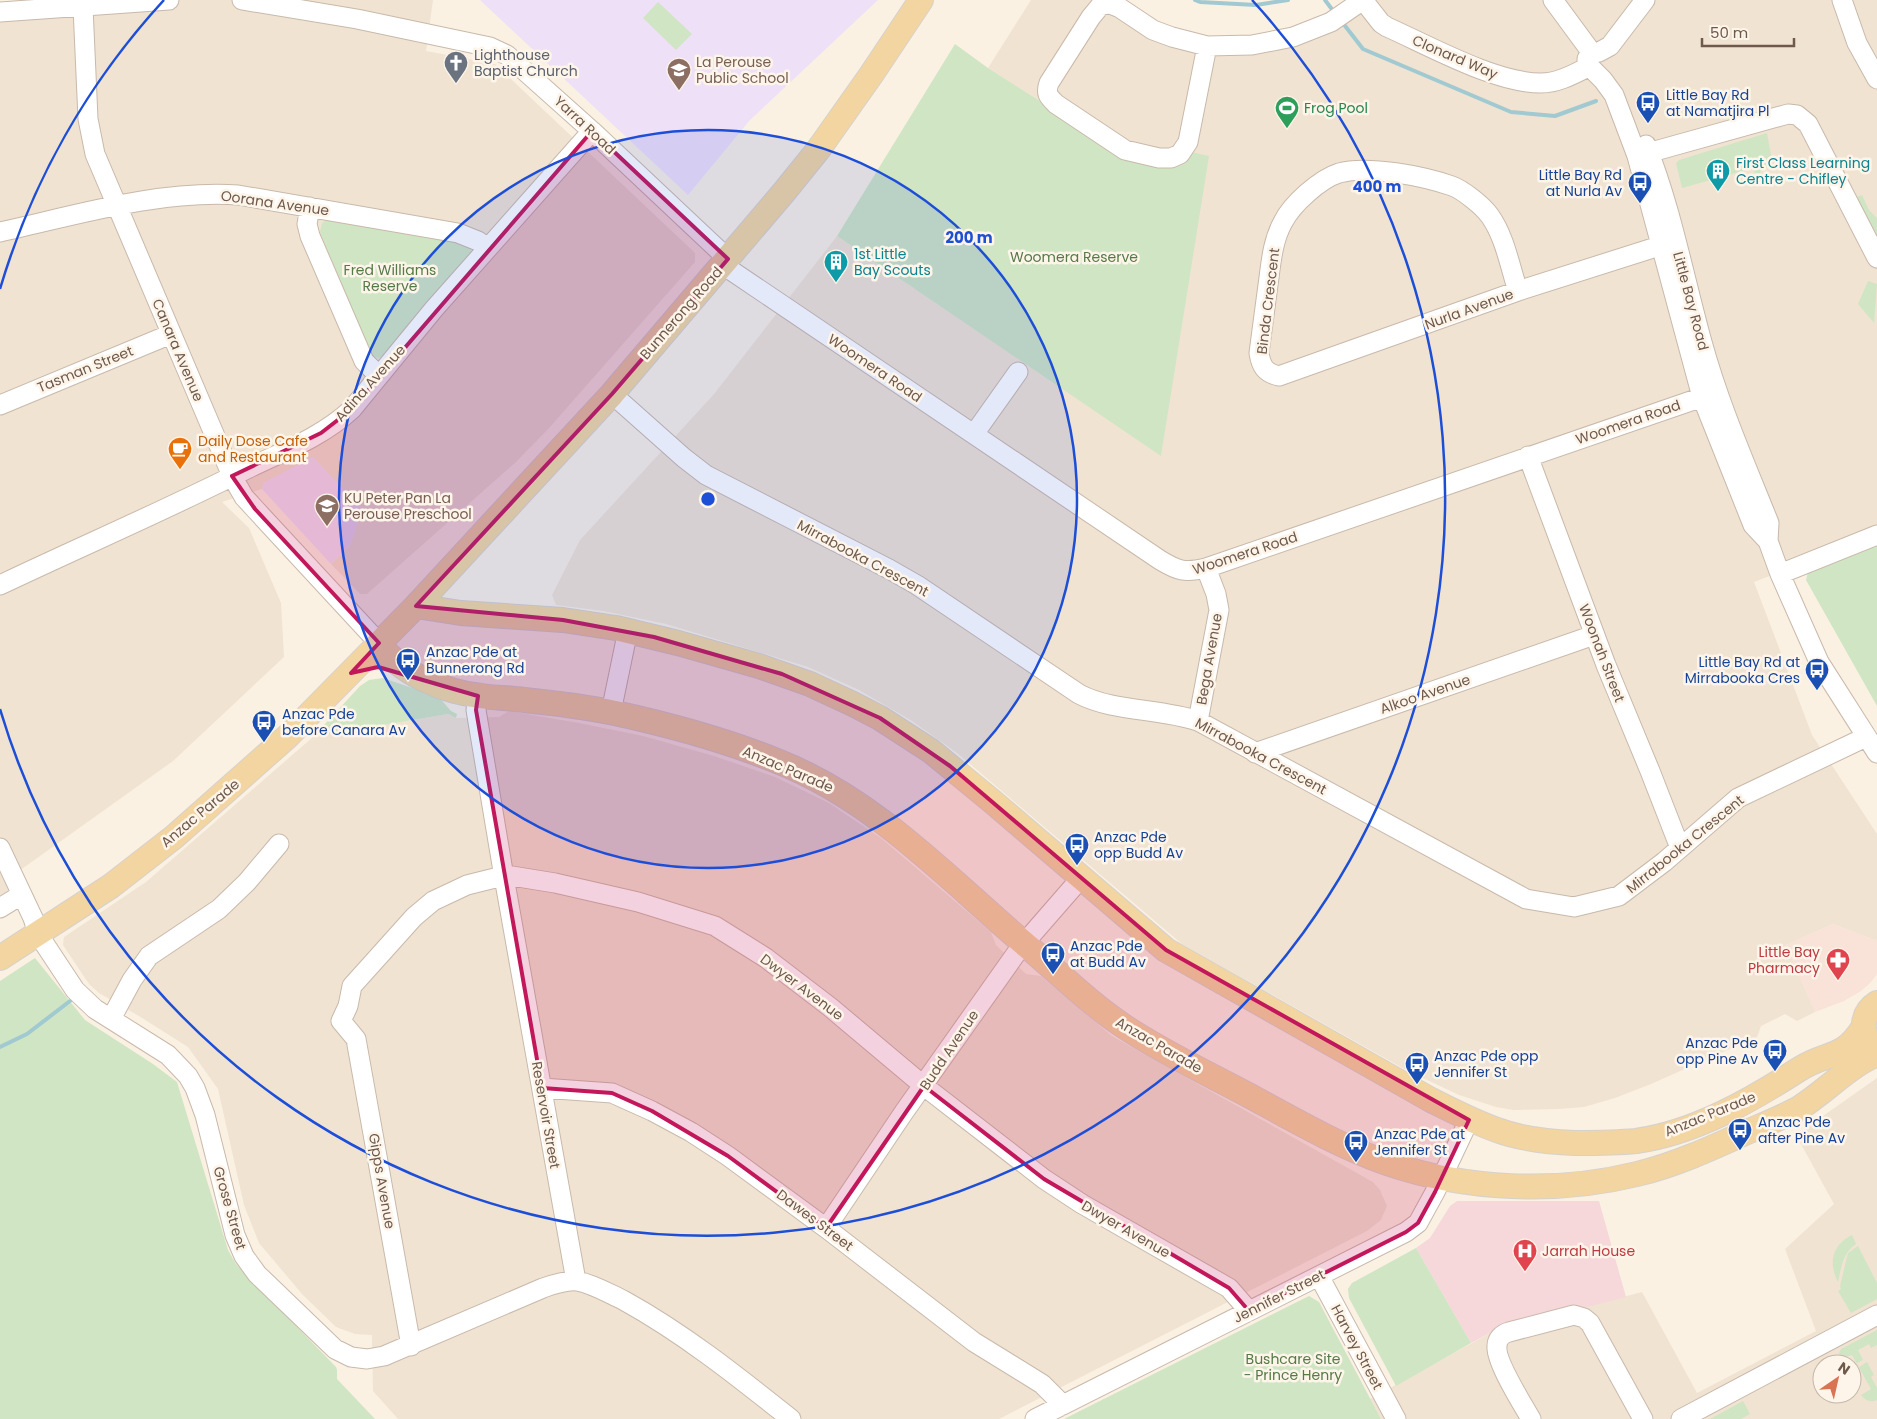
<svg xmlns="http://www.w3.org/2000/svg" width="1877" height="1419" viewBox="0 0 1877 1419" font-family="Poppins,sans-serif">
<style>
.residential{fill:#f0e3d2;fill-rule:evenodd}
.commercial{fill:#f9e2d8}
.education{fill:#eee0f6}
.medical{fill:#f6d7da}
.green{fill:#d0e5c3}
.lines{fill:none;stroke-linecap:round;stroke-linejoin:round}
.stream{stroke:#a1c9d1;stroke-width:4}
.minor-casing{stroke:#c9b9ab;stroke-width:21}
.major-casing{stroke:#d7d1cd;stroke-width:26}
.minor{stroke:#fff;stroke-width:19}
.major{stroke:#f2d5a1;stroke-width:24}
.marked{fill:#c2185b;fill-opacity:0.2;stroke:#c2185b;stroke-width:4;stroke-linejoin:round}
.ring{fill:none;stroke:#1d4ed8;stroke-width:2.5}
.labels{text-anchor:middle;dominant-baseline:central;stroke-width:5;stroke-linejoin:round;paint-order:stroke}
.worship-label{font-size:14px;fill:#5b616d;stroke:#fdf5e9;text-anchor:start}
.street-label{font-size:14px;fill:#6f594c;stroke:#fdf5e9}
.education-label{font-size:14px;fill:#785e54;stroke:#fdf5e9;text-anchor:start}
.transit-label{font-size:14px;fill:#164399;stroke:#fdf5e9;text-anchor:start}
.leisure-label{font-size:14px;fill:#27864d;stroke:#fdf5e9;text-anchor:start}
.culture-label{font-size:14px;fill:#0d838f;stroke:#fdf5e9;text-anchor:start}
.park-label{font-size:14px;fill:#557a48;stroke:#fdf5e9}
.food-label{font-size:14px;fill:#c56008;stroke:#fdf5e9;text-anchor:start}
.health-label{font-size:14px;fill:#be3a42;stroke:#fdf5e9;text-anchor:end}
.centre{fill:#1d4ed8;stroke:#fdf5e9;stroke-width:2.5}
.ring-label{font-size:15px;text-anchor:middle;font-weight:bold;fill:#1d4ed8;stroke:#fdf5e9;stroke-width:5;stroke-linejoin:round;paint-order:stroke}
</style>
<rect width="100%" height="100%" fill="#faf1e3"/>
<path class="residential" d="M151,0H433L426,51L495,64L695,253V262L550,427L516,462L367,594H360L331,564L351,544L264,482L262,489L222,502L249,528L281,603L284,657L173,761L12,876L21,895L0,908V12Z
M1031,0H1108L1153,30L1252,45L1363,0H1877V535L1754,582L1812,735L1877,834V941L1833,924L1786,945L1815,1012L1797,1021L1785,1014L1761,1026L1757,1037L1651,1084L1615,1098L1584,1107L1559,1109L1513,1110L1496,1107L1459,1095L1406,1070L1182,944L957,753L912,721L859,690L808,667L666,624L603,611L556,605L552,595L580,540L714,394L837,236L1161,455L1180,331L1116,149L988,68Z
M509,711L579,723L643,736L714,756L775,777L829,803L881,838L991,932L996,945L1026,974L1041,976L1112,1036L1373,1182L1380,1190L1387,1206L1381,1220L1367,1231L999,1419H398L373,1391L372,1335L355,1334L336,1327L302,1294L259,1243L244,1205L218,1089L188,1047L139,1016L99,993L89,984L63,945L64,937L146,882L313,737L448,714L456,718L499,717Z
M1877,1078V1419H1381L1370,1399L1503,1326L1544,1318L1642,1292L1697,1393L1816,1331L1785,1249L1834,1204L1796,1135ZM1822,1364H1852V1394H1822Z"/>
<path class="commercial" d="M1833,924L1877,941V974L1871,982L1861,991L1844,1001L1815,1012L1786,945Z"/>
<path class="education" d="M480,0H878L750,120L688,195Z
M313,457L362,509L351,544L331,564L262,489L263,483Z"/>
<path class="medical" d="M1457,1201H1599L1626,1297L1544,1318L1503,1326L1471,1343L1416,1248L1430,1238L1450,1206Z"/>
<path class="green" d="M658,2L692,34L676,50L643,18Z
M955,44L988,68L1116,149L1191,152L1209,156L1161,456L837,236Z
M1767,133L1773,166L1762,168L1760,173H1755L1753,168L1682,188L1676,163L1679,160Z
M1862,195L1869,210L1877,218V236L1854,198Z
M328,219L467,244C471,248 472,250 471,256L384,356C378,359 375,358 370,354L320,232L322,223Z
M1868,281L1877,284L1874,323L1858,304Z
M1877,544V706L1806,580L1808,572Z
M383,678L439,697L451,711L457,714L456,718L448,714L313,737L360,686L369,680Z
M35,958L85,1020L153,1064L177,1082L228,1250L236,1264L336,1367L337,1370V1379L375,1419H0V981Z
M1852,1235L1856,1244C1843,1252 1841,1268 1838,1282C1828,1263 1832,1245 1852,1235Z
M1858,1246L1877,1283V1299L1851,1313L1838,1291L1841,1289L1840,1286L1848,1253Z
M1416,1248L1471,1343L1396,1386L1349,1298L1348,1289L1352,1283Z
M1309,1296L1319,1302L1381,1419H1064Z
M1877,1330V1345L1871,1348L1869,1344L1858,1350L1863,1360L1857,1363L1859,1367L1867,1362L1874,1375L1871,1377L1877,1388V1400C1870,1403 1865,1400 1861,1395L1871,1389L1852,1355L1843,1358L1839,1353L1841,1349Z
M1743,1401L1750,1414L1741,1419H1710Z"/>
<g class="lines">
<path class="stream" d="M1195,0L1200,2L1256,5L1288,0
M1325,0L1334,12
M1342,22L1363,49L1511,112L1555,116L1596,101
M0,1047L27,1034L70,1001"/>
<defs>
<path id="minor" d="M242,0L357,19L490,47L507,55L592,131L728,259
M1553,0L1592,53
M1645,0L1610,46L1599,52L1590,54L1587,59V64L1603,80L1614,95L1637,156L1702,397L1753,525L1768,541L1780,574L1819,662L1877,753
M1842,0L1857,43L1877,79
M83,7L88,119L95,154L232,476L244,497L255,509L379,643
M0,12L169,0
M1207,46L1188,142L1180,154L1171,158H1159L1125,150L1056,104C1049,97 1045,94 1049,83L1091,17L1101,5L1110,4L1120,8L1153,30L1172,37L1207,46L1252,45L1293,37L1331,22L1363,0L1381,23L1387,27C1430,46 1495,83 1541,83C1558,83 1574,74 1588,67
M1646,145C1671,207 1684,277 1702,342C1719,404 1745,463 1769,523L1768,541
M1637,156L1788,114L1797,115L1808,124L1877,258
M310,207L307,224L310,236L364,361L379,376
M0,232C77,215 158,190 238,195L458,233L478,241L488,248
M723,265L1160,560C1178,571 1185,573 1206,568L1717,392
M1518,291C1510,267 1505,237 1490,216C1483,206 1463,190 1452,186C1423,176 1368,165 1339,173C1320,179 1292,204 1283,222C1272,242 1271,264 1268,285C1265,308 1262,330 1259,353C1261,366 1265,373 1279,376L1518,291L1675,241
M612,394L684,458L706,475L889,569L917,585L1079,694C1113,712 1160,708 1198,721L1526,899L1574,907L1619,896L1664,862L1738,798L1866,737
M0,405L171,334
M974,434L1018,372
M1528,456L1606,665L1650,771L1680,848
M1780,574L1877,535
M0,585C82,546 166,510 247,469C284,451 322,437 352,409L434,309L592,131
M478,696L476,710L504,877L576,1281
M611,712L628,630
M1198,721L1219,610L1216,594L1206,568
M1255,753L1594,635
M0,848L33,918L38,934L75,990L95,1009L168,1055L188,1076L195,1088L205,1115L235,1235L244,1256L257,1274L335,1349L351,1357L367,1359L384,1356L543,1288C554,1284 566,1280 577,1281C593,1284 608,1293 623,1300C683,1333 737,1376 791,1419
M0,908L21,895
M111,1019L132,980L149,956L219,909L247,882L279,844
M542,1088L612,1093L652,1111L691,1132L728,1156L826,1228L974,1342L1042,1384L1063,1405
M826,1228L904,1112L1020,948L1081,878
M1319,1276L1396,1419
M411,1346L356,1039L341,1021L348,1006L352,986L414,917L433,901L467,885L495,878L512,876L555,883L638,902L715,926L766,958L830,1007L924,1086L1044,1179L1082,1204L1229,1288L1249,1311
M1035,1419L1406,1232L1418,1223L1435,1192L1469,1120
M1531,1419C1523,1405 1495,1361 1497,1346C1497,1339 1502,1334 1509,1332L1574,1315L1584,1318L1590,1323L1643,1419
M1681,1419L1877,1315"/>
<path id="major" d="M416,606L461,613L563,620L616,628L678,643L759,666L810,684L853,704L880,718L931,751L993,802L1166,950L1431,1100C1453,1111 1474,1122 1497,1130C1521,1139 1549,1142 1575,1143C1595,1143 1616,1143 1636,1141C1694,1133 1750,1101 1798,1070C1827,1051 1842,1061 1863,1028
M379,643C400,674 445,692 481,696C495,698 510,698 524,700C554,703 586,707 615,713C670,725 725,740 777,761C876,800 948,879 1027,946C1059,973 1090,1004 1125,1027C1164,1053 1209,1074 1250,1096C1294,1120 1339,1146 1387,1163C1466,1190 1556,1194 1637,1174C1675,1165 1712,1148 1747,1132C1765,1124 1784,1117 1801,1107C1827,1090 1849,1066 1877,1054
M0,958L111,886L174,837L288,736L416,606L612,394L784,192L818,150L871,75L921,0
M1869,1042C1860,1028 1863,1012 1877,1003"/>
</defs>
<use href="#minor" class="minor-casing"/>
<use href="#major" class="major-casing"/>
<use href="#minor" class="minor"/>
<use href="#major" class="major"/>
</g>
<path class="marked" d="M592,131L728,259L612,394L416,606L563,620L654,637L782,674L880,718L950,766L1166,950L1469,1120L1435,1192L1418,1223L1406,1232L1249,1311L1229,1288L1044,1179L924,1086L826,1228L728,1156L652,1111L612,1093L542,1088L476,710L478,696L378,667L351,673L379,643L255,509L232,476L321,433L352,409Z"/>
<circle cx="708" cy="499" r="369" fill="#1d4ed8" fill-opacity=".12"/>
<g class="ring">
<circle cx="708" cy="499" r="369"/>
<path d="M0 289A738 738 0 0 1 164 0M1252 0A738 738 0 1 1 0 709"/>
</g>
<defs>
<symbol id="church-pin" viewBox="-11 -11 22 30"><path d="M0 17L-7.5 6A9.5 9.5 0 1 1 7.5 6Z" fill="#6b7280" stroke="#fdf5e9"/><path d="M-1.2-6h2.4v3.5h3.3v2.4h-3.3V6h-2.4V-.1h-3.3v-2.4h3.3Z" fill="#fff"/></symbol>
<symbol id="school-pin" viewBox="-11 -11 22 30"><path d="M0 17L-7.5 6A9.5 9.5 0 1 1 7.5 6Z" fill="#8d6e63" stroke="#fdf5e9"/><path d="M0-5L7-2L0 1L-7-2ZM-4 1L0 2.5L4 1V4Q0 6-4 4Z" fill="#fff"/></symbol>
<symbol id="bus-pin" viewBox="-11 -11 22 30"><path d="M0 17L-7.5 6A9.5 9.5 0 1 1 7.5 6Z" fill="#1a4fb4" stroke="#fdf5e9"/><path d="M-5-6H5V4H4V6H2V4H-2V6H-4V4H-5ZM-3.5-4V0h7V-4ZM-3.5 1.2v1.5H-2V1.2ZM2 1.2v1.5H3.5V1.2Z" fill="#fff"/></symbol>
<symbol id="stadium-pin" viewBox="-11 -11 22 30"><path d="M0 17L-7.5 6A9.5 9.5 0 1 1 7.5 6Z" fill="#2e9e5b" stroke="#fdf5e9"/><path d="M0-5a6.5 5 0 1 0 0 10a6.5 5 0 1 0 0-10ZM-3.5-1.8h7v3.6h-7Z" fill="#fff"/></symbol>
<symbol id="building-pin" viewBox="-11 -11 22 30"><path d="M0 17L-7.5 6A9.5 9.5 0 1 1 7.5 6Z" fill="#0f9aa8" stroke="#fdf5e9"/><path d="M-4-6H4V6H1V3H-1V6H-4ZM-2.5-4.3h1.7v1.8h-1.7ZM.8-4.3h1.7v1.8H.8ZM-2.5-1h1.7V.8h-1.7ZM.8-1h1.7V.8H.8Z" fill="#fff"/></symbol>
<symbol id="cafe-pin" viewBox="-11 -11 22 30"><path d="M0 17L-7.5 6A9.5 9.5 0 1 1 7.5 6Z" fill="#e8710a" stroke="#fdf5e9"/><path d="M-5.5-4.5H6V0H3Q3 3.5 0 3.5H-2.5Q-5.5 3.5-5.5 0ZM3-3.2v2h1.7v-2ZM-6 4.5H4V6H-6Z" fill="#fff"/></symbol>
<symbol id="pharmacy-pin" viewBox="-11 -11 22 30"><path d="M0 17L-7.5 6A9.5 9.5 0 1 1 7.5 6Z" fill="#e0444e" stroke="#fdf5e9"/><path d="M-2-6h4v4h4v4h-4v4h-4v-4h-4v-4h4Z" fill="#fff"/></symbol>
<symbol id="hospital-pin" viewBox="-11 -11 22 30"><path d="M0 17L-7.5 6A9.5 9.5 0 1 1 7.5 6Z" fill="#e0444e" stroke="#fdf5e9"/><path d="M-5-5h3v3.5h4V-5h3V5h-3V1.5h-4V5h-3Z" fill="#fff"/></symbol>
</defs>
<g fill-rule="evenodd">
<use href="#church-pin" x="442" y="49" width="28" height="38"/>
<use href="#school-pin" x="665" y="56" width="28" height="38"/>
<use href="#bus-pin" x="1634" y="89" width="28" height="38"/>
<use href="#stadium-pin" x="1273" y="94" width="28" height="38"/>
<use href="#building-pin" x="1704" y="157" width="28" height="38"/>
<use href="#bus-pin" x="1626" y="169" width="28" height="38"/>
<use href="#building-pin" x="822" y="248" width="28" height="38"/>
<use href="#cafe-pin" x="166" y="435" width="28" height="38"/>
<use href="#school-pin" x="313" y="492" width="28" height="38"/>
<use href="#bus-pin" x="394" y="646" width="28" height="38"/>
<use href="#bus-pin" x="1803" y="656" width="28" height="38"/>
<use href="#bus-pin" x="250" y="708" width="28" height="38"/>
<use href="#bus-pin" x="1063" y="831" width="28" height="38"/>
<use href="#bus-pin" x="1039" y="940" width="28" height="38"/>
<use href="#pharmacy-pin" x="1824" y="946" width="28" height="38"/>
<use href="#bus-pin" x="1761" y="1037" width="28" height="38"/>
<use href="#bus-pin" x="1403" y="1050" width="28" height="38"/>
<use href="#bus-pin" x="1726" y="1116" width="28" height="38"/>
<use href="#bus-pin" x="1342" y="1128" width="28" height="38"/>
<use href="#hospital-pin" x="1511" y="1237" width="28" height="38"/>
</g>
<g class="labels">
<g class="worship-label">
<text x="474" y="55">Lighthouse<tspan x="474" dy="16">Baptist Church</tspan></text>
</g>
<g class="street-label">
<text transform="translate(1455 57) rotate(23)">Clonard Way</text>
<text transform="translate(585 125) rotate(43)">Yarra Road</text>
<text transform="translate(275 203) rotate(8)">Oorana Avenue</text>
<text transform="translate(1268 301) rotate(-83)">Binda Crescent</text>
<text transform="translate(1691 301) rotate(75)">Little Bay Road</text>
<text transform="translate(1469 309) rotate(-20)">Nurla Avenue</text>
<text transform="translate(681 313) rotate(-49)">Bunnerong Road</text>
<text transform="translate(178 350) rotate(67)">Canara Avenue</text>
<text transform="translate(875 368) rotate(34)">Woomera Road</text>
<text transform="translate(85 369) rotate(-22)">Tasman Street</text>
<text transform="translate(370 383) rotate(-48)">Adina Avenue</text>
<text transform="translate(1628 422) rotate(-19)">Woomera Road</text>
<text transform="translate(1245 553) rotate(-18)">Woomera Road</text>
<text transform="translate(863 558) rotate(28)">Mirrabooka Crescent</text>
<text transform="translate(1602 653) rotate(69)">Woonah Street</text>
<text transform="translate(1209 659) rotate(-80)">Bega Avenue</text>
<text transform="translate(1425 694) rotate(-19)">Alkoo Avenue</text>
<text transform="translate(1261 756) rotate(28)">Mirrabooka Crescent</text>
<text transform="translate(788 769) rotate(23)">Anzac Parade</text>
<text transform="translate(200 813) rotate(-40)">Anzac Parade</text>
<text transform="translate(1685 844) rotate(-39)">Mirrabooka Crescent</text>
<text transform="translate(802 987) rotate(37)">Dwyer Avenue</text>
<text transform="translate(1159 1045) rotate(30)">Anzac Parade</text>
<text transform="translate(949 1050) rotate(-56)">Budd Avenue</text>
<text transform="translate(1710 1114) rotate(-22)">Anzac Parade</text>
<text transform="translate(546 1115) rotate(80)">Reservoir Street</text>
<text transform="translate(382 1181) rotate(80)">Gipps Avenue</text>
<text transform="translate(230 1208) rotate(74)">Grose Street</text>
<text transform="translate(815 1220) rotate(37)">Dawes Street</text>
<text transform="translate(1126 1229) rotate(30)">Dwyer Avenue</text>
<text transform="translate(1279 1296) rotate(-27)">Jennifer Street</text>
<text transform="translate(1357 1347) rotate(62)">Harvey Street</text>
</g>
<g class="education-label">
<text x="696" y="62">La Perouse<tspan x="696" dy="16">Public School</tspan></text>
<text x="344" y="498">KU Peter Pan La<tspan x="344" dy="16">Perouse Preschool</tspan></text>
</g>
<g class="transit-label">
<text x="1666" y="95">Little Bay Rd<tspan x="1666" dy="16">at Namatjira Pl</tspan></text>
<text x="1622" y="175" text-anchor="end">Little Bay Rd<tspan x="1622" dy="16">at Nurla Av</tspan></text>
<text x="426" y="652">Anzac Pde at<tspan x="426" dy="16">Bunnerong Rd</tspan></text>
<text x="1800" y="662" text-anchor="end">Little Bay Rd at<tspan x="1800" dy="16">Mirrabooka Cres</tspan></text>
<text x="282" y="714">Anzac Pde<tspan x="282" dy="16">before Canara Av</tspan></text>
<text x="1094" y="837">Anzac Pde<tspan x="1094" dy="16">opp Budd Av</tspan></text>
<text x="1070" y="946">Anzac Pde<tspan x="1070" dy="16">at Budd Av</tspan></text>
<text x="1758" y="1043" text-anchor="end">Anzac Pde<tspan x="1758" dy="16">opp Pine Av</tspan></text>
<text x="1434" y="1056">Anzac Pde opp<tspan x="1434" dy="16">Jennifer St</tspan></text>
<text x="1758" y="1122">Anzac Pde<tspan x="1758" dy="16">after Pine Av</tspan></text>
<text x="1374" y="1134">Anzac Pde at<tspan x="1374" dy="16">Jennifer St</tspan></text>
</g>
<g class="leisure-label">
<text x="1304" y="108">Frog Pool</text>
</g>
<g class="culture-label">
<text x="1736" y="163">First Class Learning<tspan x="1736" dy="16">Centre - Chifley</tspan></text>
<text x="854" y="254">1st Little<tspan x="854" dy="16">Bay Scouts</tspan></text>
</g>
<g class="park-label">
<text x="1074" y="257">Woomera Reserve</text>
<text x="390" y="270">Fred Williams<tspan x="390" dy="16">Reserve</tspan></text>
<text x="1293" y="1359">Bushcare Site<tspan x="1293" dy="16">- Prince Henry</tspan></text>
</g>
<g class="food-label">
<text x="198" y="441">Daily Dose Cafe<tspan x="198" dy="16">and Restaurant</tspan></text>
</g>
<g class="health-label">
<text x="1820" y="952">Little Bay<tspan x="1820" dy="16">Pharmacy</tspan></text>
<text x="1542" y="1251" text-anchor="start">Jarrah House</text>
</g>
</g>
<circle cx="708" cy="499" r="8" class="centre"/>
<g class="ring-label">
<text x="1377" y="192">400 m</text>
<text x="969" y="243">200 m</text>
</g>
<g transform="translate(1837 1379) rotate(34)"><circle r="24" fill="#fdf5e9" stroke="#c4b7aa"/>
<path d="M0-4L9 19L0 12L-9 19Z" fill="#d87353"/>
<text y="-8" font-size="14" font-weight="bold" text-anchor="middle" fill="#6f594c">N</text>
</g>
<path d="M1702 38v8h92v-8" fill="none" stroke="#6f594c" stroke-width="2.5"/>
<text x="1710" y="38" font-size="15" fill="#6f594c" stroke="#fdf5e9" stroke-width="4" paint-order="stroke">50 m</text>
</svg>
